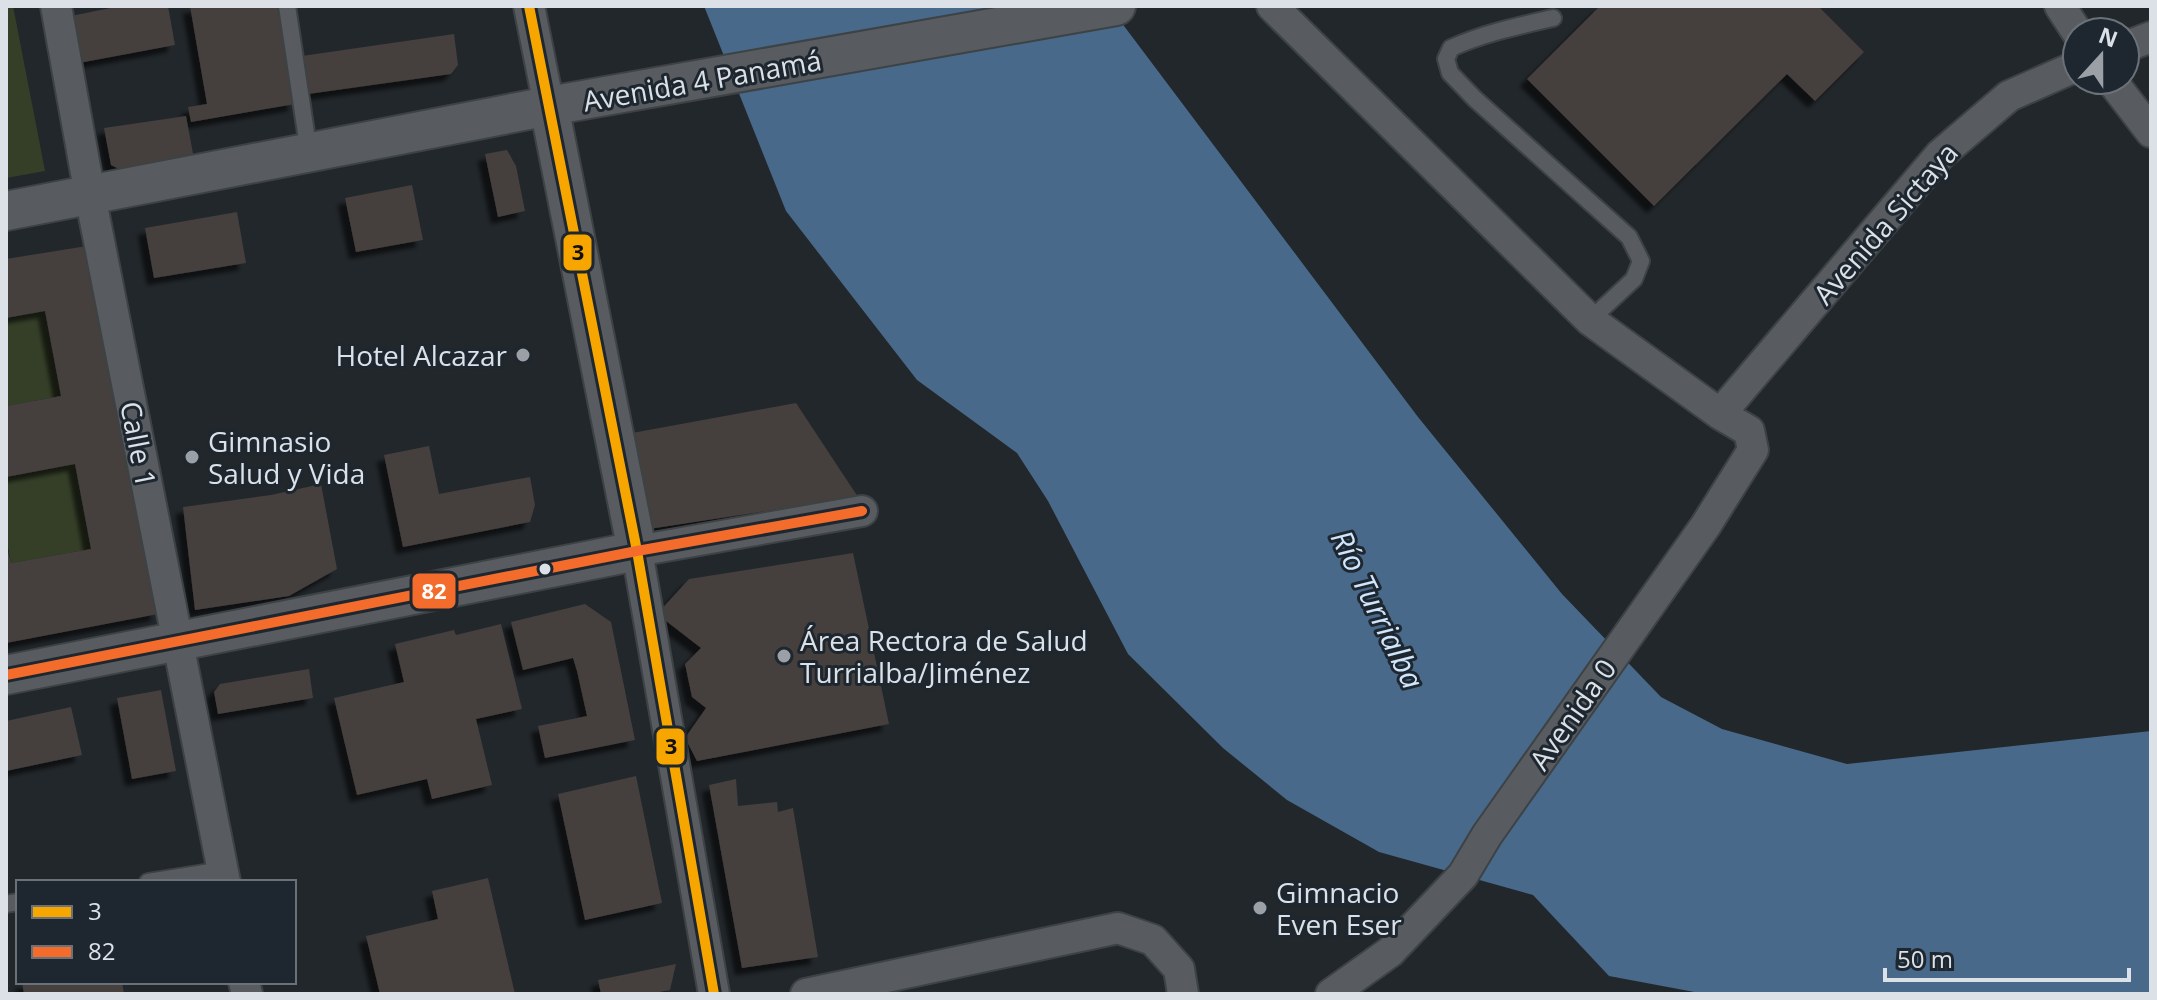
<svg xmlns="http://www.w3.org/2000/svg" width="2157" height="1000" viewBox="0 0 2157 1000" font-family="'Open Sans',sans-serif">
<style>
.green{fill:#353f28}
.water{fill:#48698a}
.building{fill:#453f3e;filter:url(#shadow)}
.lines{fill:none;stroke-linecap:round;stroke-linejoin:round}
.service-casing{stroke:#3d4245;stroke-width:20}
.minor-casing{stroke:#3d4245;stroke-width:34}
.tertiary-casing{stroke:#3d4245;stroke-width:42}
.service{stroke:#585b5f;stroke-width:16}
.minor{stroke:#585b5f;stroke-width:30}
.tertiary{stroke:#585b5f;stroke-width:38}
.bus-1-casing{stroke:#1e272f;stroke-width:16}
.bus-2-casing{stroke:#1e272f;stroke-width:16}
.bus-1{stroke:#f7a600;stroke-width:10}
.bus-2{stroke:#f36c2b;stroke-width:10}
.poi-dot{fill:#9aa0a5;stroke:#1e272f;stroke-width:3}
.bus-dot{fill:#dbe1e7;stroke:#1e272f;stroke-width:3}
.labels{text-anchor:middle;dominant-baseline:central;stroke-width:6;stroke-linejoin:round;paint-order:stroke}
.street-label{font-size:28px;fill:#dbe1e7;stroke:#1e272f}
.poi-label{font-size:28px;fill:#dbe1e7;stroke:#1e272f;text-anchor:start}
.water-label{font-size:30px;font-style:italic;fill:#d0e6fd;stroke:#1e272f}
.line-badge{stroke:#1e272f;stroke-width:3}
.badge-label{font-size:22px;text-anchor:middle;font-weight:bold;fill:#fff}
.pale-badge-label{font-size:22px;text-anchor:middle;font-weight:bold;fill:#111}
</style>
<defs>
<filter id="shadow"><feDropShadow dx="-7" dy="7" stdDeviation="2" flood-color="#0009"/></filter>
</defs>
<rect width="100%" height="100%" fill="#22272b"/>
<path class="green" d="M6,6H13L45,171L6,178Z
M45,311L61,396L6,406V318Z
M75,464L91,549L11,563L6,536V477Z"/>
<path class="water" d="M704,6H1109L1418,417L1562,594L1661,697L1722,729L1847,764L2151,731V994H1705L1609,976L1533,895L1379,852L1287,800L1223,748L1128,654L1048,501L1017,453L917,380L786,211Z"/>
<path class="building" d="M120,6H168L175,45L79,63L71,16Z
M190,6H277L295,104L191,122L188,107L207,104Z
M1600,6H1818L1864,52L1815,101L1787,74L1654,206L1527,79Z
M454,34L458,65L451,74L308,94L302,56Z
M186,116L194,159L121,170L111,165L104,128Z
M507,150L516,166L525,211L498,217L485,154Z
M412,185L423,240L356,252L345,198Z
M237,212L246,263L154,278L145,228Z
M87,246L158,614L6,643V544L11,563L91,549L75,464L6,477V406L61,396L45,311L6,318V259Z
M796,403L858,497L649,529L632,433Z
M429,446L439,494L530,477L535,505L530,522L403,547L384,455Z
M321,484L337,569L289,596L195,610L183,507L271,495Z
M853,553L889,724L697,761L685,738L706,708L692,697L685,664L701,648L657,614L689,579Z
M585,604L611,622L635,740L545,758L538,726L587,716L577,671L573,658L523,670L511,622Z
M501,624L522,709L476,719L492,785L432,799L427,779L357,795L334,698L404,682L395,644L454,630L456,635Z
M309,669L313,698L218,714L214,692L220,684Z
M161,690L176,771L132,779L117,698Z
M71,707L82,755L6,771V721Z
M636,776L662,903L585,920L558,794Z
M736,779L738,806L777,802L778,812L793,808L818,957L742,968L709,785Z
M488,878L515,994H380L366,936L438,919L432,891Z
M676,964L670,990L649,994H601L598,980Z
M22,982H122L124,994H24Z"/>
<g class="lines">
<defs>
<path id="service" d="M287,6L309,153
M1553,18C1518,26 1484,33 1451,48L1446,59L1450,73L1475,99L1629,237L1641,261L1634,279L1590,320
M148,882L223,870
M6,904L18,902"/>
<path id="minor" d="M56,6L90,195L225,882
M529,6L549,106
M1272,6L1590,320L1720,414L1749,431L1753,450L1706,525L1487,835L1463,875L1390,952L1331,994
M2060,6L2077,32
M2125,47L2151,37
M2111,80L2151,132
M1720,414L1940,155L2009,96L2077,66
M244,982L247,994
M714,994L637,551L862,511
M806,994L1118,928L1153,940L1179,969L1183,994"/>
<path id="tertiary" d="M6,211L549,106L1116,6
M6,675L637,551L549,106"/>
</defs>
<use href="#service" class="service-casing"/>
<use href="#minor" class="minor-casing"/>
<use href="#tertiary" class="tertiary-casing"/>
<use href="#service" class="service"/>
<use href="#minor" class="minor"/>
<use href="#tertiary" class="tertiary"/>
<defs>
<path id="bus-1" d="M529,6L637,551L714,994"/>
<path id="bus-2" d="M6,675L637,551L862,511"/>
</defs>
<use href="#bus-1" class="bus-1-casing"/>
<use href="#bus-2" class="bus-2-casing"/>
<use href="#bus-1" class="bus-1"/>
<use href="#bus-2" class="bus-2"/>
</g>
<g class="poi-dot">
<circle cx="523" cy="355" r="8"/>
<circle cx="192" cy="457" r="8"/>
<circle cx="784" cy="656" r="8"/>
<circle cx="1260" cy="908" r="8"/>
</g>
<circle class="bus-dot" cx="545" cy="569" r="7"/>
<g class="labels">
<g class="street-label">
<text transform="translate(702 80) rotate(-10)">Avenida 4 Panamá</text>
<text transform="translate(1885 223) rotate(-49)">Avenida Sictaya</text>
<text transform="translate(139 444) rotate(79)">Calle 1</text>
<text transform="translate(1572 714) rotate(-55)">Avenida 0</text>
</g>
<g class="poi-label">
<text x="507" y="355" text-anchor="end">Hotel Alcazar</text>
<text x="208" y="441">Gimnasio<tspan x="208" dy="32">Salud y Vida</tspan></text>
<text x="800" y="640">Área Rectora de Salud<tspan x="800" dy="32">Turrialba/Jiménez</tspan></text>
<text x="1276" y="892">Gimnacio<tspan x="1276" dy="32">Even Eser</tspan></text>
</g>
<g class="water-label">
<text transform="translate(1378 609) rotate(64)">Río Turrialba</text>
</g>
</g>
<g class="line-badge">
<rect x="562" y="233" width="31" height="39" rx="8" fill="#f7a600"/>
<rect x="411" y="572" width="46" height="38" rx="8" fill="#f36c2b"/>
<rect x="655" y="727" width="31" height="39" rx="8" fill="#f7a600"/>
</g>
<g class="badge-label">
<text x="434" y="599">82</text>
</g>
<g class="pale-badge-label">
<text x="578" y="260">3</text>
<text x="671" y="754">3</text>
</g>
<rect width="2157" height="1000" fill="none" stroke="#dbe1e7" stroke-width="16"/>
<rect x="16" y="880" width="280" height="104" fill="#1e272f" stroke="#6a7179" stroke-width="2"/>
<rect x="32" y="906" width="40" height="12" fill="#f7a600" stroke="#6a7179" stroke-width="2"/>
<text x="88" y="920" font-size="24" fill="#dbe1e7">3</text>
<rect x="32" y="946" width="40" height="12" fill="#f36c2b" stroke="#6a7179" stroke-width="2"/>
<text x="88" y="960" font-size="24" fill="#dbe1e7">82</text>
<g transform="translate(2101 56) rotate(21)"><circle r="38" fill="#1e272f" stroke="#6a7179" stroke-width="2"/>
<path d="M0-6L14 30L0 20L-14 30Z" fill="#9aa0a5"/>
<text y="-12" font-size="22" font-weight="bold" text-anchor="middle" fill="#dbe1e7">N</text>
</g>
<path d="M1885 968v12h244v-12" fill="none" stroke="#dbe1e7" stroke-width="4"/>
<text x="1897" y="968" font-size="24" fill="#dbe1e7" stroke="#1e272f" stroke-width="6" paint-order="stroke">50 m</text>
</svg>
